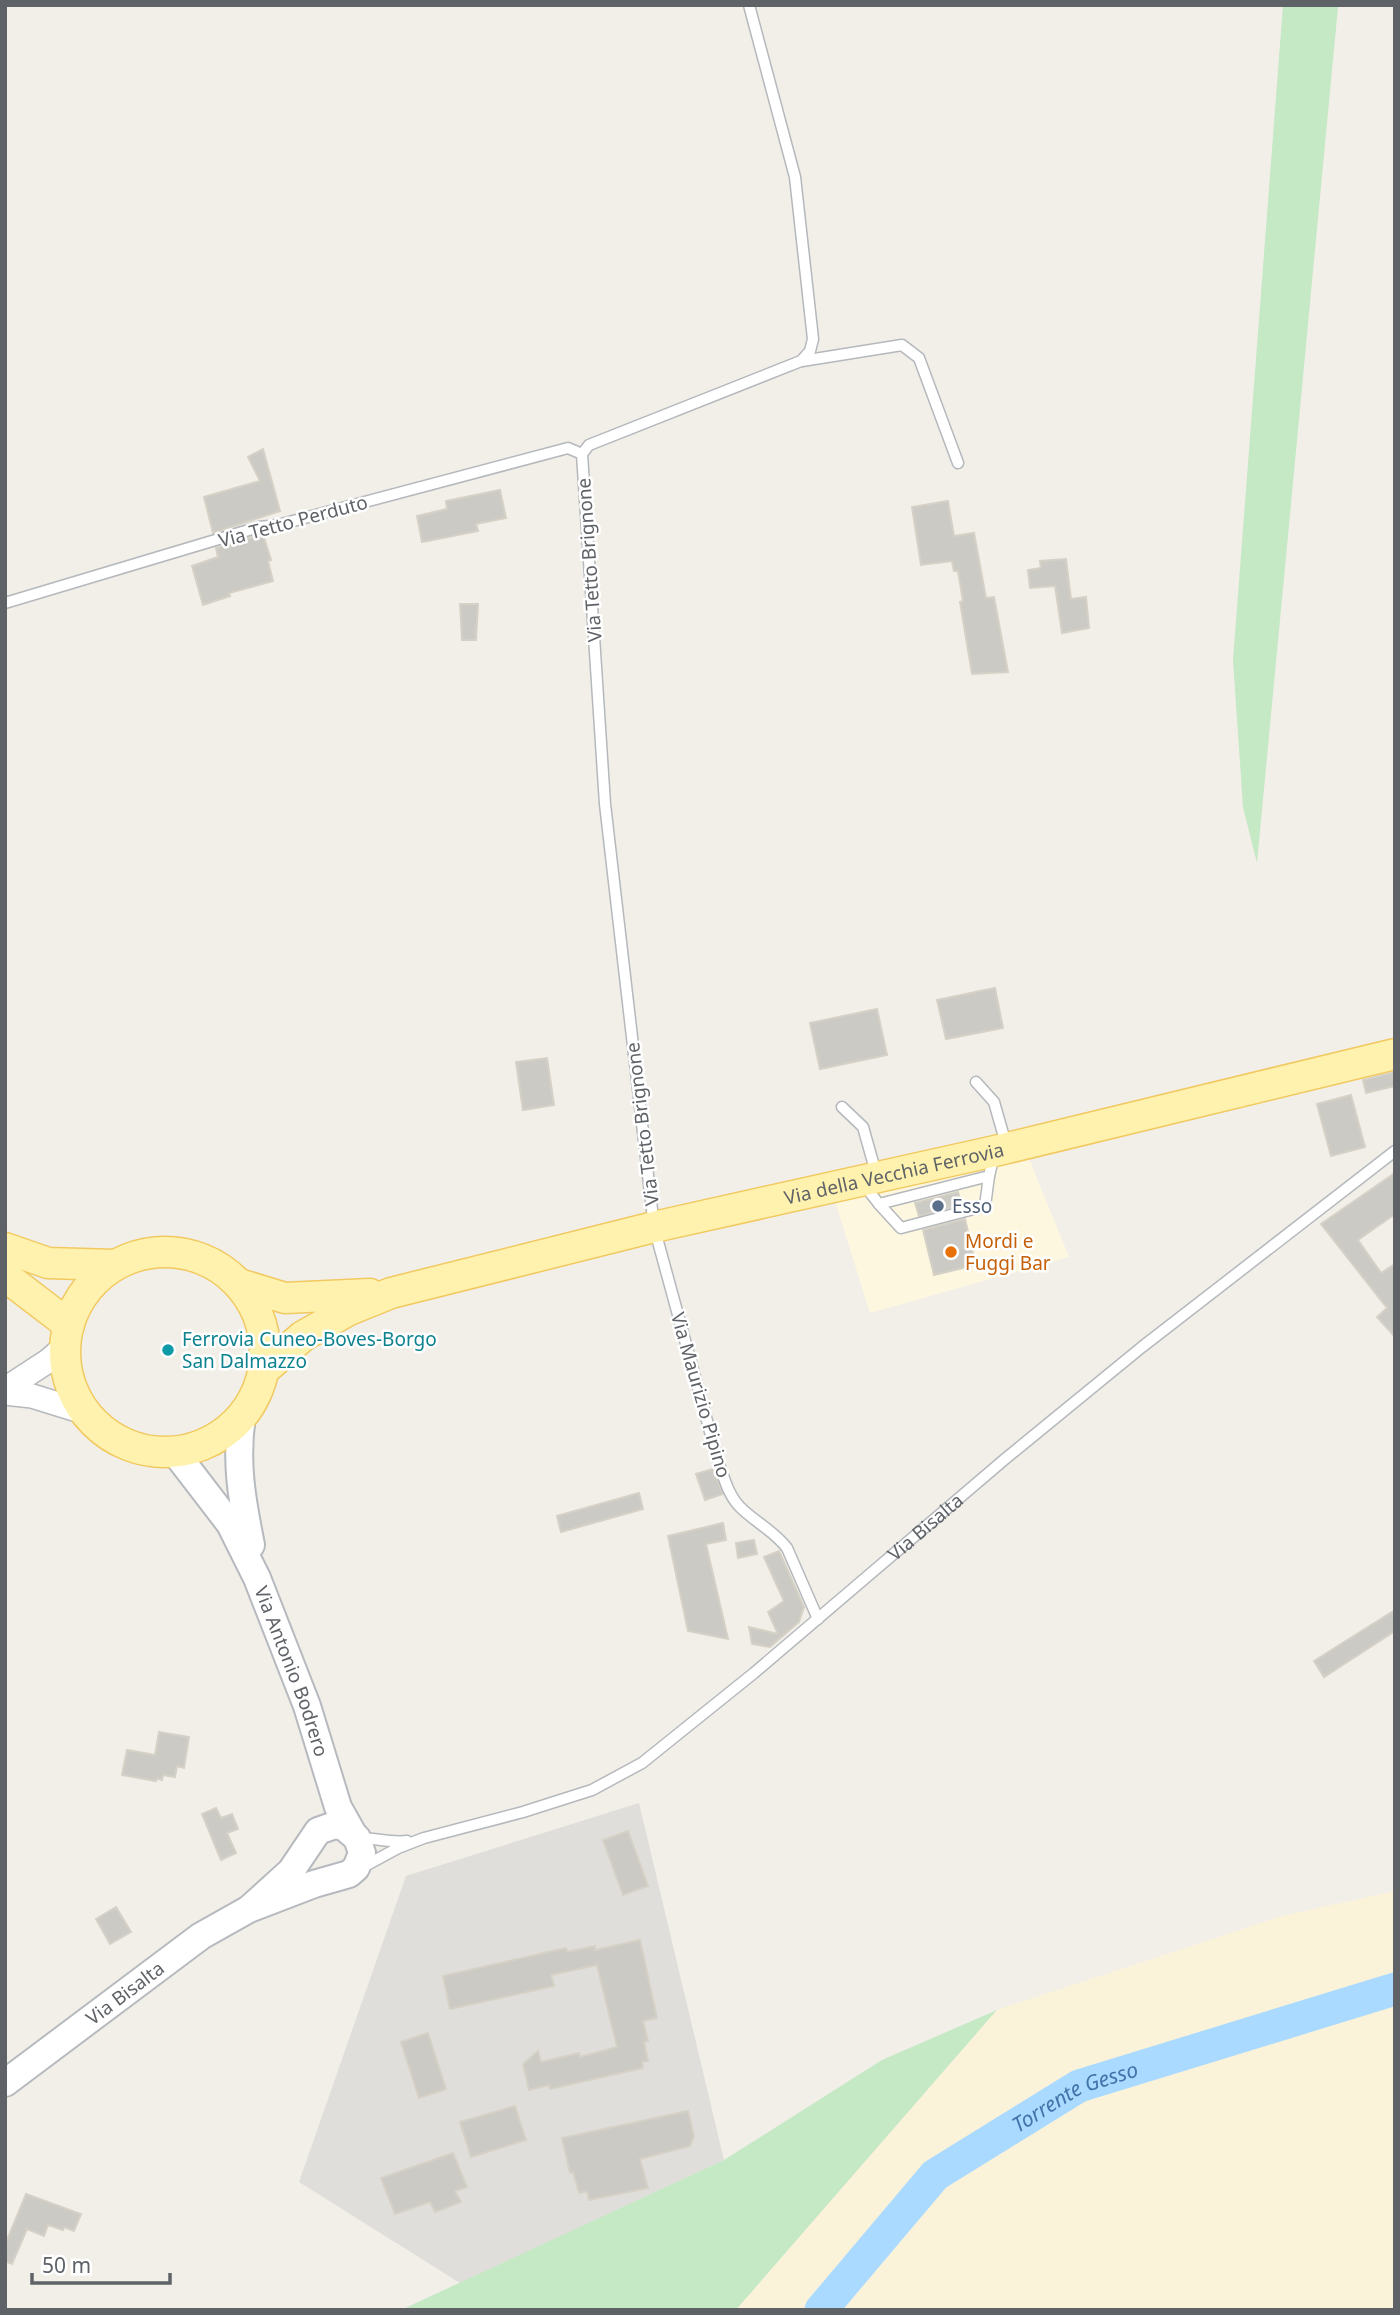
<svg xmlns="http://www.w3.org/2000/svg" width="1400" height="2315" viewBox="0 0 1400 2315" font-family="'Noto Sans',sans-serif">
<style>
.commercial{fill:#fef7e0}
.industrial{fill:#e0deda}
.green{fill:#c5e8c5}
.sand{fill:#fbf3d9}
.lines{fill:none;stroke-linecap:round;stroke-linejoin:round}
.river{stroke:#aadaff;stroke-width:33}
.building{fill:#cccac5;stroke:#d6d1c6;stroke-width:2}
.service-casing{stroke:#b5b8bc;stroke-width:13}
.tertiary-casing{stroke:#b5b8bc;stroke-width:26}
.secondary-casing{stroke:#b6babf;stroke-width:30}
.primary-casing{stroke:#f2c960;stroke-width:33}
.service{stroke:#fff;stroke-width:10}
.tertiary{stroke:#fff;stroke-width:23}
.secondary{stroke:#fff;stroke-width:26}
.primary{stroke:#fff2af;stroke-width:30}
.service-dot{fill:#5c6f8a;stroke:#fff;stroke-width:2.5}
.food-dot{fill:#e8710a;stroke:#fff;stroke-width:2.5}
.culture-dot{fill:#0f9aa8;stroke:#fff;stroke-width:2.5}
.labels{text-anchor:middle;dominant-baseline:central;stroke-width:5;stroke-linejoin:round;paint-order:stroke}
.street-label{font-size:19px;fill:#5f6368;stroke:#fff}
.service-label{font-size:19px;fill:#4e5e75;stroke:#fff;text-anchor:start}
.food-label{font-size:19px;fill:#c56008;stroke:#fff;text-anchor:start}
.culture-label{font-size:19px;fill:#0d838f;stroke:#fff;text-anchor:start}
.water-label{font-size:21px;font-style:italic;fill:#4174aa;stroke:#fff}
</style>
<rect width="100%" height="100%" fill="#f1efe8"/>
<path class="commercial" d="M1028,1156L1069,1257L870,1313L835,1201Z"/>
<path class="industrial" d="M639,1803L724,2160L460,2283L299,2182L406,1876Z"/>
<path class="green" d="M1283,5L1338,7L1257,863L1243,807L1233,660Z
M997,2010L736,2310H401L724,2160L882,2060Z"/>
<path class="sand" d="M1395,1891V2310H736L997,2010L1282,1916Z"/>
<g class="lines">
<path class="river" id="s1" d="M821,2310L935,2175L1079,2086L1395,1989"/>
</g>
<path class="building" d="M263,449L280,511L213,533L204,497L260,481L248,457Z
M500,490L506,518L476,524L478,531L422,542L417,516L447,509L446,501Z
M948,501L954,536L974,533L986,598L994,597L1008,672L972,674L960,602L963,601L958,571H954L952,561L921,565L912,507Z
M263,534L271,560L268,561L273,581L229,593L230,596L203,605L192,566L218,557L216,548Z
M1066,559L1071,599L1086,597L1089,628L1062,633L1055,586L1030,588L1028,570L1041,568L1040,561Z
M460,604H478L476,640H462Z
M995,988L1003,1028L946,1039L937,1000Z
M877,1009L887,1055L820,1069L810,1023Z
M547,1058L554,1105L523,1110L516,1062Z
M1395,1072V1086L1366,1093L1363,1080Z
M1351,1095L1365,1147L1331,1156L1317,1104Z
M1395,1173V1214L1358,1240L1381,1273L1395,1264V1337L1377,1317L1387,1308L1321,1224Z
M958,1192L962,1204L919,1216L915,1203Z
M965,1219L976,1265L934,1275L923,1230Z
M713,1469L723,1494L705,1500L696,1474Z
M639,1493L643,1509L561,1532L557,1516Z
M723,1523L726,1540L706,1544L728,1639L688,1631L668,1536Z
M754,1540L757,1554L738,1558L736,1543Z
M779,1551L804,1607L799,1622L770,1647L752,1644L749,1627L778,1634L768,1612L784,1601L764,1557Z
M1395,1610V1631L1324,1677L1314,1661Z
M159,1732L189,1737L184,1768L177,1766L175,1777L163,1775L162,1780L157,1778L156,1781L122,1775L127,1750L155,1755Z
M216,1808L221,1818L232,1814L238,1829L227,1833L236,1853L221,1860L202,1814Z
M628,1831L648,1886L623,1895L603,1840Z
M116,1907L131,1932L110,1944L96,1919Z
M640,1940L657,2018L643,2021L648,2041L644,2042L648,2061L642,2062L643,2068L550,2089L549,2085L529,2090L523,2064L538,2051L541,2062L579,2053L580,2057L617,2047L597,1965L551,1975L554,1986L450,2009L443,1976L566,1948L567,1952L595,1946V1950Z
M428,2033L446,2089L419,2098L401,2042Z
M515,2106L526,2140L471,2157L460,2122Z
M688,2111L694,2136L690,2146L640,2159L648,2188L589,2200L587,2191L579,2193L573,2172L570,2173L562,2138Z
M453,2153L467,2187L455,2191L461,2202L435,2212L430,2202L395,2214L381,2178Z
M26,2194L81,2214L74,2231L64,2227L63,2230L48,2225L44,2236L27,2229L12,2264L5,2261V2245Z"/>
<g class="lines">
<defs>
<g id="service">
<path d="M749,5L795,177L813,339L810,351L801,361L589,445L582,454L605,804L654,1227L718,1461C724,1477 728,1495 740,1507C755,1522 774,1531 787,1548L818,1619"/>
<path d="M802,361L902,345L919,358L958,463"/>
<path d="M5,603L259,527L278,525L568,448L582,454"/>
<path d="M976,1082L994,1102L1006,1144"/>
<path d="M842,1107L863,1127L876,1173"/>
<path d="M864,1185L879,1204L989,1176L994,1155"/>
<path d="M879,1204L901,1228L985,1206L989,1176"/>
<path d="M359,1838C376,1838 390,1843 407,1841"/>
<path id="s2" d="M363,1867L398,1848L424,1838L523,1812L592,1790L642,1763L754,1673L1005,1459L1142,1347L1395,1151"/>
</g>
<path id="tertiary" d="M5,1389L48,1361L65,1346
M5,1393L32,1396L87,1413"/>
<g id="secondary">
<path d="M242,1416C235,1462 242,1500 251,1545"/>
<path id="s3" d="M174,1451L230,1524L257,1578L307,1706L338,1807L352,1832"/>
<path id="s4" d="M5,2083L201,1936L249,1909L314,1884L349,1874L356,1868L362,1853L357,1838L344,1827L335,1825L318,1831L291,1871L249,1909"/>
</g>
<g id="primary">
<path d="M5,1248L48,1263L114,1265"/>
<circle cx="165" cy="1352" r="100"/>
<path d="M5,1276L69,1325"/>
<path d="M239,1284L285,1298L370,1294"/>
<path id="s5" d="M264,1370L303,1336L349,1310L391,1293L654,1227L995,1151L1395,1054"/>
</g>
</defs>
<use href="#service" class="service-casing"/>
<use href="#tertiary" class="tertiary-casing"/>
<use href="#secondary" class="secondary-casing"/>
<use href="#primary" class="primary-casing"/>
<use href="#service" class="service"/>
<use href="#tertiary" class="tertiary"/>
<use href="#secondary" class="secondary"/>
<use href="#primary" class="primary"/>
</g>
<circle class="service-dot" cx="938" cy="1206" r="7"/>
<circle class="food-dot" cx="951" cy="1252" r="7"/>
<circle class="culture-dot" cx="168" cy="1350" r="7"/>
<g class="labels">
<g class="street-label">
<text transform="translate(293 521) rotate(-15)">Via Tetto Perduto</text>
<text transform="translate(589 560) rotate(-94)">Via Tetto Brignone</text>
<text transform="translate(642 1124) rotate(-97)">Via Tetto Brignone</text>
<text stroke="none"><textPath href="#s5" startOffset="667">Via della Vecchia Ferrovia</textPath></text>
<text transform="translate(701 1395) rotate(74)">Via Maurizio Pipino</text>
<text stroke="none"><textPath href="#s2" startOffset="668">Via Bisalta</textPath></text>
<text stroke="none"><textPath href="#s3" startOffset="252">Via Antonio Bodrero</textPath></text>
<text stroke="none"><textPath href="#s4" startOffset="150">Via Bisalta</textPath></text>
</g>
<g class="service-label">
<text x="952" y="1206">Esso</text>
</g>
<g class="food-label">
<text x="965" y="1241">Mordi e<tspan x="965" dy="22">Fuggi Bar</tspan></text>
</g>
<g class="culture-label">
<text x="182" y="1339">Ferrovia Cuneo-Boves-Borgo<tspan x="182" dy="22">San Dalmazzo</tspan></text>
</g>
<g class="water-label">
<text stroke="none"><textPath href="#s1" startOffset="338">Torrente Gesso</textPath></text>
</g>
</g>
<rect width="1400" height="2315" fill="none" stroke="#5f6368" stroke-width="14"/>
<path d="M32 2273v10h138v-10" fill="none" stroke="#5f6368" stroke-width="3.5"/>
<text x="42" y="2273" font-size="21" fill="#5f6368" stroke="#ffffff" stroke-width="5" paint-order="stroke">50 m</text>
</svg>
